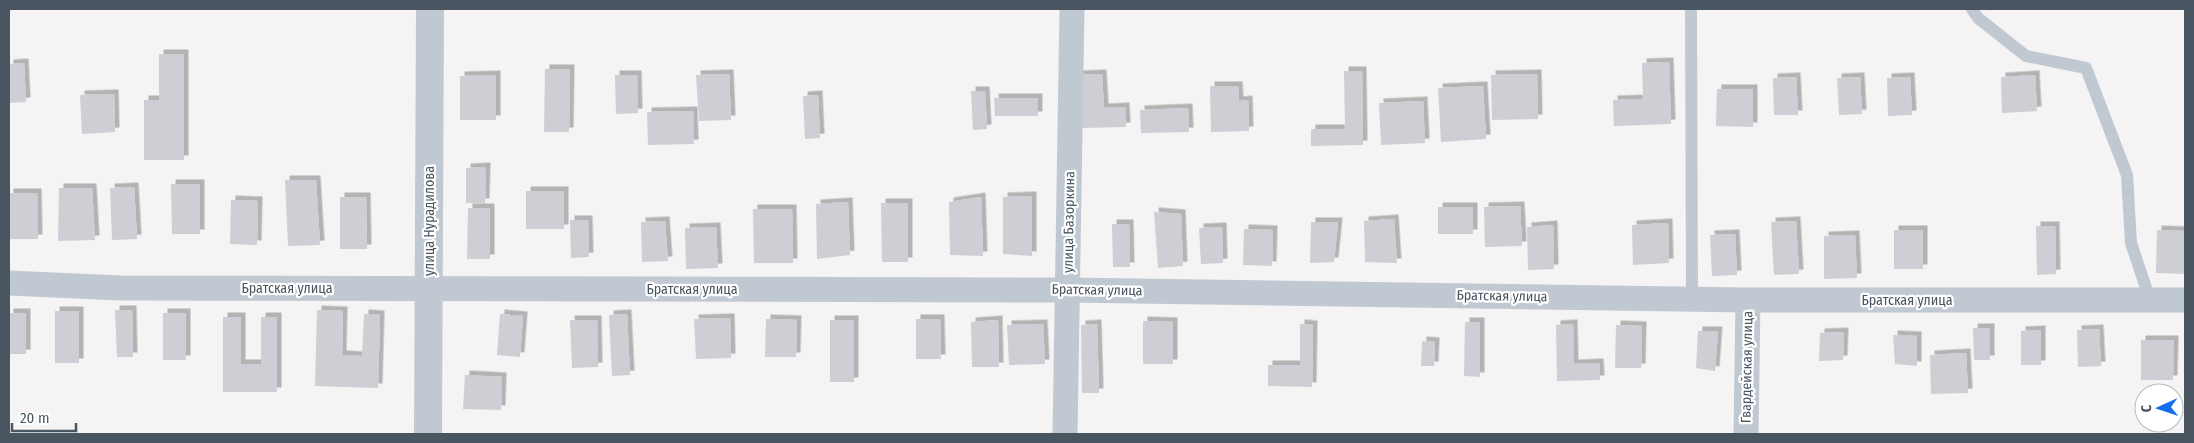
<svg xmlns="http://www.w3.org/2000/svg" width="2194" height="443" viewBox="0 0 2194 443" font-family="'Fira Sans Condensed',sans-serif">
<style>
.building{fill:#cdcfd5;filter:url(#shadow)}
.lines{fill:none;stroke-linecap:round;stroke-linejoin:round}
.service{stroke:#c0c9d2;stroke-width:12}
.minor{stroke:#c0c9d2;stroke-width:25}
.tertiary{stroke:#c0c9d2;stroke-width:28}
.labels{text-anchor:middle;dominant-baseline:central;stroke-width:4.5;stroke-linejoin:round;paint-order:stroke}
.street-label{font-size:14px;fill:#495561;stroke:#fff}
</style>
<defs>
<filter id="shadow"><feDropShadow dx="4.5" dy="-4.5" stdDeviation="0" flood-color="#0004"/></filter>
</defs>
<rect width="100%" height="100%" fill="#f5f3f3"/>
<path class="building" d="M159,54H184V160H144V100H159Z
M1669,62L1671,124L1614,126L1613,100L1643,99L1642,63Z
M24,63L26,102L9,103V64Z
M545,69H570L569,132H544Z
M1344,71H1362L1363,145L1311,146V129H1345Z
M729,74L731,120L699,121L696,75Z
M1102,74L1104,108L1125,107L1126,127L1080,128L1077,75Z
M1537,74L1538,119L1492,120L1491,75Z
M496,75V120H460V76Z
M615,75H637L638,113L616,114Z
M2035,75L2037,111L2002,113L2001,77Z
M1796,77L1798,115H1774L1773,78Z
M1860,77L1862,114L1839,115L1837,78Z
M1910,77L1912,115L1888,116L1887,78Z
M1210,86H1238L1239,101L1248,100L1249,131L1211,132Z
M1483,86L1486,139L1441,142L1438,88Z
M1717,89H1753V127L1716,126Z
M971,91H985L987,129L973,130Z
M114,94L115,132L82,134L80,95Z
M818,95L820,138L805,139L803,96Z
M994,98H1038V116H995Z
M1423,101L1425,143L1381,145L1379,103Z
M1188,108L1189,132L1141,133L1140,110Z
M693,111L694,144L648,145L647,112Z
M486,167L485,203H466V168Z
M285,180H316L320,245L288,246Z
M171,184H200V234H172Z
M134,187L137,239L112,240L110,188Z
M59,188H92L95,240L58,241Z
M526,191H564V229H526Z
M9,193H37L38,239H9Z
M1032,196V256L1003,254V197Z
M340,197H366L367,249H340Z
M981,197L983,256L950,255L949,202Z
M231,200L258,201L257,245L230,244Z
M848,202L850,255L817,259L816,204Z
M881,203H908V262H882Z
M1520,206L1522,246L1485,247L1484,207Z
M1438,207H1473V234H1438Z
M468,208H490V259H467Z
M753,209H792L793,263H754Z
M1154,212L1181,214L1183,266L1158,268Z
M1394,219L1397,263L1365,262L1364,221Z
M570,220H588L589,257L571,258Z
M665,221L668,261L642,262L641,222Z
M1796,221L1799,274L1774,275L1771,222Z
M1311,222H1338L1334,262L1310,263Z
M1668,223L1669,263L1633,265L1632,225Z
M1112,224H1129L1130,267H1113Z
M1553,225L1554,269L1528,270L1527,227Z
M2036,226H2055L2056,274L2037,275Z
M716,227L718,268L686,269L685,228Z
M1222,227L1223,263L1201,264L1199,228Z
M1244,229L1273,230L1272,266L1243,265Z
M1894,230H1923V269H1894Z
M2157,230L2185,231L2184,274L2156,273Z
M1735,234L1737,275L1712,276L1710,235Z
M1855,235L1857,278L1824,279V236Z
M115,310H132L133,357H117Z
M317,310L343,311L342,355L362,356L364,314L380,315L378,388L315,386Z
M55,311H79V363H55Z
M9,313H26V354H9Z
M163,313H186V360H163Z
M500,314L523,316L520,357L497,355Z
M627,314L630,375L612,376L609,315Z
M223,317H241V364H261V317H277V392H223Z
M730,318L731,358L696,359L694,319Z
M766,319L797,320L796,357H765Z
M916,319H940L941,359H916Z
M570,320H597L598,367L572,368Z
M830,320H854V382H830Z
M998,320L999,367H972L971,322Z
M1143,321L1173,322V364H1143Z
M1465,322H1480V377L1464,376Z
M1043,324L1045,364L1009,365L1007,325Z
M1097,324L1099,393H1082L1081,325Z
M1300,324L1313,325L1312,387L1268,386V365H1300Z
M1573,324L1574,364L1599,363L1600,380L1557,381L1556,325Z
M1616,325L1642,326L1641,368H1615Z
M1973,328H1990V360H1974Z
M2099,329L2101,366L2078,367L2077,330Z
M2041,330V365H2021V331Z
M1698,331H1718L1715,371L1696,368Z
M1844,332L1843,360L1819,361L1820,333Z
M1893,335L1917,336V366L1895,364Z
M2141,340H2174L2173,380H2141Z
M1422,341L1435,342L1434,366H1421Z
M1966,353L1968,393L1931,394L1930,355Z
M465,375L502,377L501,410L463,409Z"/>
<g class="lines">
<path class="service" d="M1691,9L1692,299
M1972,9L1978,18L2026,56L2086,68L2127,175L2131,243L2150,300"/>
<path class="minor" d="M9,283L120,288L1068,290L1748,300H2185
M1065,434L1072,9
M1746,434L1748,300"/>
<path class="tertiary" d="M428,434L430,9"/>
</g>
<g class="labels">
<g class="street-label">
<text transform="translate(429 221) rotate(-90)">улица Нурадилова</text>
<text transform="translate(1069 222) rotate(-89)">улица Базоркина</text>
<text x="287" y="288">Братская улица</text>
<text x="692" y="289">Братская улица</text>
<text transform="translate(1097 290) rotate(1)">Братская улица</text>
<text transform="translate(1502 296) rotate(1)">Братская улица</text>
<text x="1907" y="300">Братская улица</text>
<text transform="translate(1747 367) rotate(-89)">Гвардейская улица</text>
</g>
</g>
<rect width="2194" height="443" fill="none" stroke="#495561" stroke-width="20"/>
<g transform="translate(2159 408) rotate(267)"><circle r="24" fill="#ffffff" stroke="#b6bbc0"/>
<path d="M0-4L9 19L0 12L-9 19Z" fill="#156eed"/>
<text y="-8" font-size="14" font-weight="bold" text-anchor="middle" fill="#495561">С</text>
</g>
<path d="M12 423v8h64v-8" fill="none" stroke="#495561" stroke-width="2.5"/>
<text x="20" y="423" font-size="15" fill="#495561" stroke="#ffffff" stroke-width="4" paint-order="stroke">20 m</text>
</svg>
